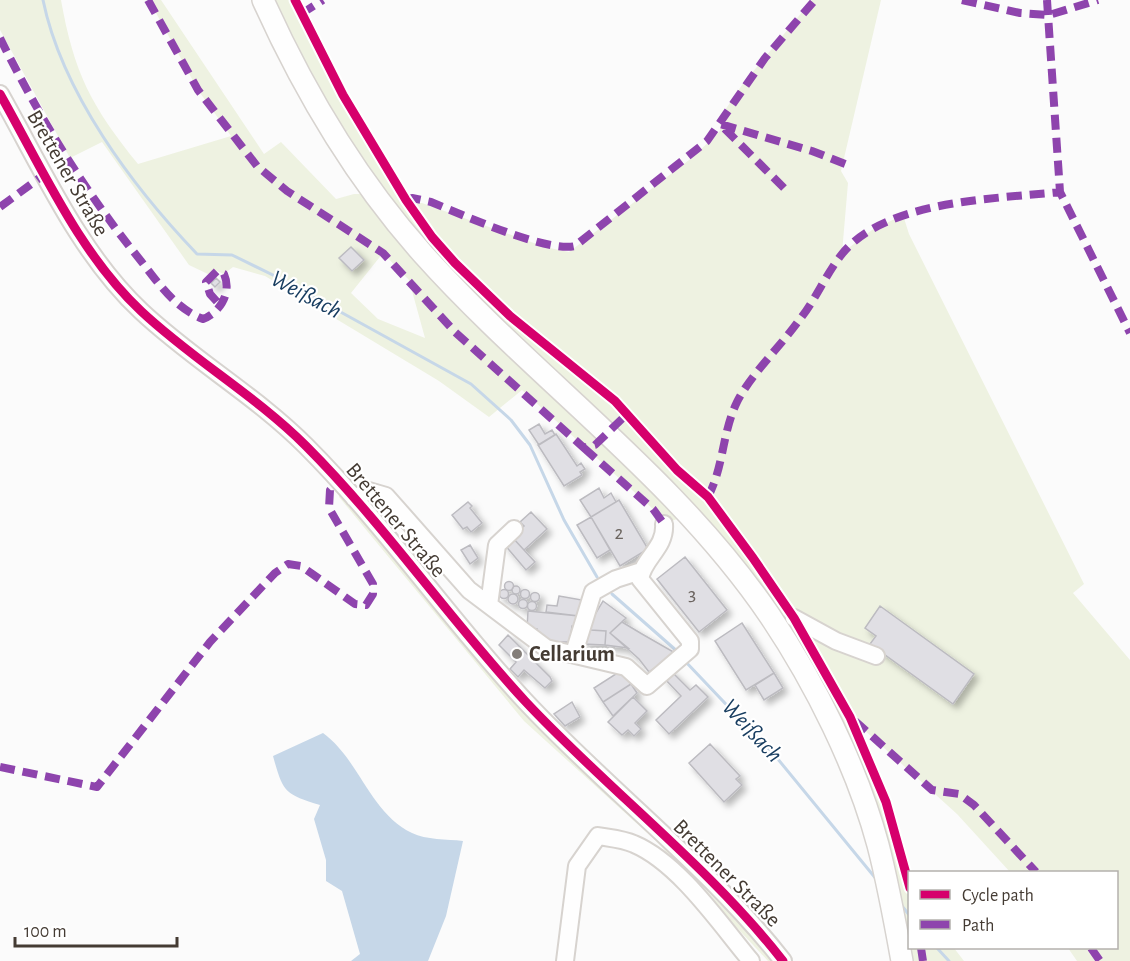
<svg xmlns="http://www.w3.org/2000/svg" width="1130" height="961" viewBox="0 0 1130 961" font-family="'Alegreya Sans',sans-serif">
<style>
.green{fill:#eef2e1;fill-rule:evenodd}
.water{fill:#c6d7e8}
.lines{fill:none;stroke-linecap:round;stroke-linejoin:round}
.stream{stroke:#c6d7e8;stroke-width:3}
.building{fill:#e0dfe4;stroke:#bcbbc0;stroke-width:1.5;filter:url(#shadow)}
.minor-casing{stroke:#d7d3cf;stroke-width:20}
.major-casing{stroke:#d7d3cf;stroke-width:24}
.minor{stroke:#fefefe;stroke-width:16}
.major{stroke:#fefefe;stroke-width:21}
.quiet{stroke:#8e44ad;stroke-width:8;stroke-dasharray:15 8;stroke-linecap:butt}
.cycleway-casing{stroke:#fff;stroke-width:13}
.cycleway{stroke:#d6006c;stroke-width:9}
.poi-dot{fill:#847e79;stroke:#fff;stroke-width:2}
.labels{text-anchor:middle;dominant-baseline:central;stroke-width:4.5;stroke-linejoin:round;paint-order:stroke}
.number-label{font-size:20px;fill:#6b645f}
.street-label{font-size:22px;fill:#443b33;stroke:#fff}
.poi-label{font-size:22px;font-weight:bold;fill:#443b33;stroke:#fff;text-anchor:start}
.water-label{font-size:24px;font-style:italic;fill:#193e61;stroke:#fff}
</style>
<defs>
<filter id="shadow"><feDropShadow dx="4.5" dy="4.5" stdDeviation="3" flood-color="#0004"/></filter>
</defs>
<rect width="100%" height="100%" fill="#fbfbfb"/>
<path class="green" d="M0,0H61C74,73 91,106 138,164L231,136L198,90L149,0H161L264,154L281,142L336,199L354,194H365L428,249L352,151L269,0H293L342,97L411,203H422L545,247L569,252L693,157L720,131L721,116L742,85L812,0H881L841,171L848,183L842,253L872,230L903,215L909,234L1084,584L1073,593L1130,660V961H1077L1068,948H1116V872H1010L957,814L851,718L886,802L904,861L909,888L910,948H954L964,961H910L908,947L810,680L682,517L664,524L653,509L522,390L489,417L439,381L265,276L233,267L224,274L217,271L210,275L189,265L102,142L70,158L0,30ZM383,253L409,280L425,338L378,319L351,293Z
M339,493L649,831L775,961H768L656,841L524,721L339,497Z"/>
<path class="water" d="M323,733C359,759 370,813 412,833C426,840 447,839 463,841L446,916L428,961H351L360,954L342,891L326,881V860L314,819L320,805C284,794 283,792 273,756Z"/>
<g class="lines">
<path class="stream" d="M43,0C62,93 133,187 197,254L232,255L279,278L471,384L511,420L530,445L564,520L597,577
M612,594L678,652
M684,660L777,758L877,880
M902,906L910,916
M937,948L949,961"/>
</g>
<path class="building" d="M351,247L364,260L352,271L339,258Z
M216,278L220,282L215,287L211,283Z
M539,424L545,434L552,430L555,435L539,445L529,430Z
M556,434L577,466L581,463L585,469L580,472L582,475L564,486L538,445Z
M599,488L604,498L611,493L616,502L591,517L580,500Z
M619,500L648,549L620,566L591,517Z
M468,502L472,506L470,508L482,523L471,532L467,527L463,529L452,515Z
M531,512L547,529L524,550L512,537L524,526L520,522Z
M591,517L610,550L597,558L577,525Z
M512,537L535,562L526,570L504,544Z
M470,545L478,558L470,564L461,550Z
M685,557L727,610L699,632L657,579Z
M504.5 586a4.5 4.5 0 1 1 9 0a4.5 4.5 0 1 1-9 0Z
M512 590a4 4 0 1 1 8 0a4 4 0 1 1-8 0Z
M499.5 594a4.5 4.5 0 1 1 9 0a4.5 4.5 0 1 1-9 0Z
M520.5 594a4.5 4.5 0 1 1 9 0a4.5 4.5 0 1 1-9 0Z
M530.5 597a4.5 4.5 0 1 1 9 0a4.5 4.5 0 1 1-9 0Z
M508 599a5 5 0 1 1 10 0a5 5 0 1 1-10 0Z
M559,596L582,600L579,616L546,612L547,605L557,606Z
M518.5 604a4.5 4.5 0 1 1 9 0a4.5 4.5 0 1 1-9 0Z
M603,601L626,618L610,633L628,648L605,645L606,631L591,630V626H588Z
M527.5 606a4.5 4.5 0 1 1 9 0a4.5 4.5 0 1 1-9 0Z
M880,606L974,674L953,704L870,644L876,636L865,628Z
M528,611L579,616L577,626H572L570,642H551L543,639V635L537,634V629L527,628Z
M622,622L642,634L677,654L649,672L639,659L610,633Z
M742,623L774,673L746,690L715,641Z
M583,626H591V630L606,631L605,645L583,644Z
M508,635L550,677L552,681L545,688L524,670L518,677L510,669L516,662L499,645Z
M622,670L631,684L603,702L594,688Z
M670,670L690,690L696,685L708,697L669,734L656,720L681,696L663,677Z
M774,673L783,688L764,700L755,685Z
M631,684L637,693L613,716L603,702Z
M633,697L647,711L635,723L641,729L634,736L628,730L622,735L608,722Z
M572,702L580,717L565,726L554,714Z
M710,744L740,776L736,779L742,785L724,802L689,763Z"/>
<g class="lines">
<defs>
<path id="minor" d="M0,94C42,168 79,253 141,311C193,360 255,395 306,446C385,525 449,619 525,701C608,790 709,866 783,961
M354,498L369,491L386,496L469,590L546,648L626,667L647,686L690,649V641L640,579C643,558 666,548 664,524
M489,605L497,545L514,529
M794,618L836,641L876,656
M574,653L593,592L616,579L641,571
M565,961L577,866L598,836C609,838 623,839 634,844C679,863 720,924 751,961"/>
<path id="major" d="M263,0C304,91 356,179 423,254C535,379 675,476 770,616C815,683 857,767 878,845C888,883 895,922 902,961"/>
</defs>
<use href="#minor" class="minor-casing"/>
<use href="#major" class="major-casing"/>
<use href="#minor" class="minor"/>
<use href="#major" class="major"/>
<path class="quiet" d="M148,0L198,90L257,166L287,191L383,253L455,332L584,448L595,445L627,414
M962,0L1020,13L1049,15L1098,0
M1047,0L1060,192L1130,333
M301,14L323,0
M0,38C39,117 85,192 141,261C159,284 175,308 203,319C221,312 232,292 224,274L217,271L206,282L210,294L219,304
M784,188L720,124L812,151L848,165
M406,200L412,198L431,202C461,214 547,253 575,246L707,141L765,58L815,0
M0,207L45,174
M584,448L653,509L664,524
M708,497C724,466 722,433 737,402C751,374 781,346 800,319C816,299 826,274 842,254C885,200 995,199 1060,192
M855,721L932,790L959,794L974,805L1036,872
M0,767L97,787L210,642L275,573L288,564L301,566L355,604L366,605L373,594V584L329,508L330,490L339,481
M921,948L923,961
M1091,948L1100,961"/>
<defs>
<path id="cycleway" d="M295,0L343,95L406,200L432,237L455,263L510,316L615,401L677,470L708,497L753,558L794,618L850,717L886,802L910,888
M0,94C42,168 79,253 141,311C193,360 255,395 306,446C385,525 449,619 525,701C608,790 709,866 783,961"/>
</defs>
<use href="#cycleway" class="cycleway-casing"/>
<use href="#cycleway" class="cycleway"/>
</g>
<circle class="poi-dot" cx="517" cy="654" r="6"/>
<g class="labels">
<g class="number-label">
<text x="619" y="533">2</text>
<text x="692" y="594">3</text>
</g>
<g class="street-label">
<text transform="translate(68 173) rotate(60)">Brettener Straße</text>
<text transform="translate(396 520) rotate(50)">Brettener Straße</text>
<text transform="translate(727 873) rotate(45)">Brettener Straße</text>
</g>
<g class="poi-label">
<text x="529" y="654">Cellarium</text>
</g>
<g class="water-label">
<text transform="translate(306 295) rotate(28)">Weißach</text>
<text transform="translate(752 731) rotate(47)">Weißach</text>
</g>
</g>
<rect x="908" y="871" width="210" height="78" fill="#ffffff" stroke="#b4b1ad" stroke-width="1.5"/>
<rect x="920" y="890" width="30" height="9" fill="#d6006c" stroke="#b4b1ad" stroke-width="1.5"/>
<text x="962" y="901" font-size="18" fill="#443b33">Cycle path</text>
<rect x="920" y="920" width="30" height="9" fill="#8e44ad" stroke="#b4b1ad" stroke-width="1.5"/>
<text x="962" y="931" font-size="18" fill="#443b33">Path</text>
<path d="M15 937v9h162v-9" fill="none" stroke="#443b33" stroke-width="3"/>
<text x="24" y="937" font-size="18" fill="#443b33" stroke="#ffffff" stroke-width="4.5" paint-order="stroke">100 m</text>
</svg>
